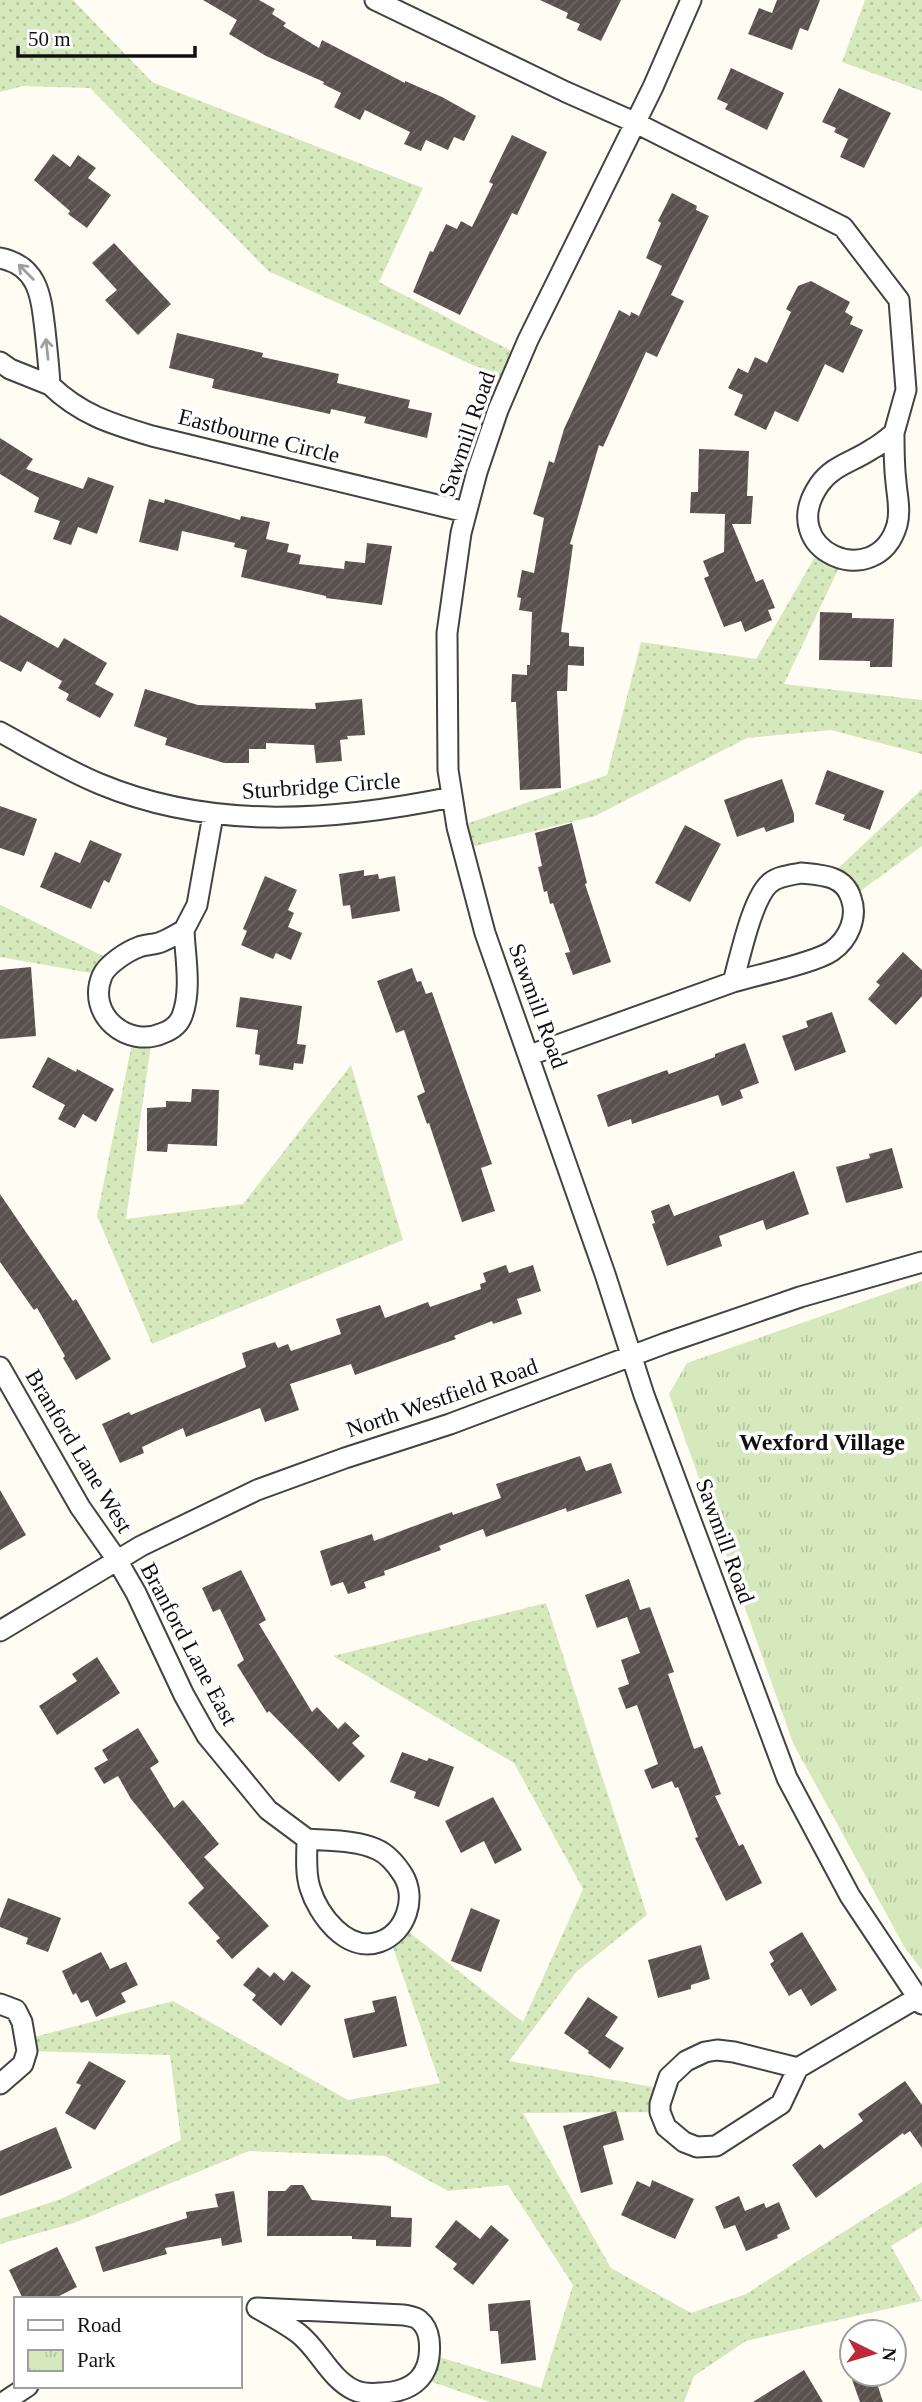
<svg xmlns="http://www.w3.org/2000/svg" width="922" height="2402" viewBox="0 0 922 2402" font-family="'Times New Roman',serif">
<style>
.grass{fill:url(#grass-dots)}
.park{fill:url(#park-tufts)}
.building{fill:url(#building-hatch)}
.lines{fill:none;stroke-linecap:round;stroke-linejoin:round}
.street-casing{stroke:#434343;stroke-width:23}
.street{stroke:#fff;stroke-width:19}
.oneway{stroke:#9f9f9f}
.labels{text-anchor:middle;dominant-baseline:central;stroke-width:7;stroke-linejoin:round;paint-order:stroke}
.street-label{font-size:23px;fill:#101010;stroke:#fff}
.neighbourhood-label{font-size:24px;font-weight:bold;fill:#101010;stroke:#fff}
</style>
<defs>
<pattern id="grass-dots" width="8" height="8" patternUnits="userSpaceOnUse" patternTransform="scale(1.75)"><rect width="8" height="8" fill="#d6e9bd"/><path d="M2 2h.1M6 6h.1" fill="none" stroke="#b7c7a1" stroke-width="1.8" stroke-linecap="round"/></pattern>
<pattern id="park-tufts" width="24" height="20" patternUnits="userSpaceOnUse" patternTransform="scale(1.75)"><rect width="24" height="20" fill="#d6e9bd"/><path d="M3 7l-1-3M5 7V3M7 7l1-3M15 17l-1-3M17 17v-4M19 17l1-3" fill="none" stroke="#b7c7a1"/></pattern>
<pattern id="building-hatch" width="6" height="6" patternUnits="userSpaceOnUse" patternTransform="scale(1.75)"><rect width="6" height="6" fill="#59514d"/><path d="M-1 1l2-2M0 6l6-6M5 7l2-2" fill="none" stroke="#6c6562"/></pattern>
</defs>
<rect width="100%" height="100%" fill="#fffcf4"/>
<path class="grass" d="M0,0H73L152,82L423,188L379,282L521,356L510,382L268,271L90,88L23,86L0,92Z
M865,0H922V91L842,62Z
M820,548L843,559L784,684L922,700V754L831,730L747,738L595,816L463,849L457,827L607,775L641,642L756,659Z
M922,789V846L851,898L830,876Z
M0,905H1L115,962L102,975L0,957Z
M133,1038H152L126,1219L243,1204L351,1065L403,1240L152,1344L97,1216Z
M546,1603L647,1915L576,1972L509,2061L664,2089L660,2112L523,2113L611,2268L691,2313L746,2294L922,2182V2227L891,2246L922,2301L746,2341L694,2376L684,2402H490L421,2378L429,2354L541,2388L573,2285L508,2185L448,2191L385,2156L249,2151L74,2223L0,2244V2219L61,2199L181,2140L170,2055L27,2051L26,2039L173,2001L348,2100L440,2083L389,1936L400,1925L523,2022L583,1889L514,1763L333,1656Z"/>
<path class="park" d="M922,1281V1970L905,1948L793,1743L669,1394L687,1363Z"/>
<path class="building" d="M203,0H259L275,9L272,14L286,23L283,26L319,48L322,40L405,83V81L442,97L476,116L464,141L454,137L448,150L426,140L421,151L404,144L410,132L365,110L360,120L334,107L341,93L323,84L324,82L266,56L229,34L237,20Z
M540,0H621L601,41L577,30L580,24L566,18L568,13Z
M777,0H820L808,31L800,28L792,50L748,34L759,8L772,13Z
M731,68L784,93L767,130L725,109L728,104L717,99Z
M839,88L891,113L864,168L840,157L848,139L834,132L836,128L822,122Z
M512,135L547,152L517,215L512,213L460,315L413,292L430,251L433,252L446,224L457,229L461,221L472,227L493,184L489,182Z
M53,154L70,167L78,155L96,168L88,178L111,195L87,228L68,214L70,211L34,180Z
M672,193L697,206L696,210L709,216L671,295L684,301L657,357L646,352L603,447L599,445L570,544L573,545L561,632L569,633V646L584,647V666L568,665L567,691H557L561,788L520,790L516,702H511L512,674L527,675V665H530L532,612L519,610L521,598L517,597L522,570L534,573L544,518L533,514L549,461L554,463L564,429L619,310L630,316L631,312L639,316L662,266L646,258L661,223L658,221Z
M114,243L171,304L138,335L105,300L117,290L92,263Z
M811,281L850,302L845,312L853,317L850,324L863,330L843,373L825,364L798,422L775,411L766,430L734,415L743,395L728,388L738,368L748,373L755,357L767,363L791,312L786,309L798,286Z
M177,333L263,353L262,357L339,374L337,383L410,400L408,408L432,413L427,438L364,423L366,417L331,409L330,414L212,388L214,379L169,368Z
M0,438L33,459L26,469L83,489L88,477L114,486L97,534L78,527L71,545L53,539L60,521L34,512L39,498L0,474Z
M699,449L749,451L747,496H753L751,524H732L756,582L763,579L775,608L768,610L772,620L745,632L741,621L724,627L704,578L709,576L703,561L724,552L725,514L690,513L691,492H698Z
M149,499L164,503L165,499L240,520L241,516L270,522L266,539L289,544L287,552L301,555L299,564L344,569L345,561L365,563L367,543L392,546L382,605L326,598V596L241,577L247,550L234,547L235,543L182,531L178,551L139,542Z
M820,612L852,613V618L894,619L892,667H870V661L819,660Z
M0,615L58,648L64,638L107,663L95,684L114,694L100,718L66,700L69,694L58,688L62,681L27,661L21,672L0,661Z
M145,689L198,705L316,709L315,703L362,699L365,735L347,736L348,739L340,740L342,761L316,763L314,745L266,743V749H249V763H224L165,745L167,738L134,726Z
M827,770L884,791L870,830L843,820L845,815L815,804Z
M782,779L794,814V822L766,832L764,827L737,837L724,800Z
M0,806L37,819L24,856L0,848Z
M572,823L587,883L585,884L611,962L573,975L565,953L570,952L553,903L550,904L547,891L544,892L538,867L542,866L535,833Z
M685,825L721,844L690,902L655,883Z
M90,840L122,854L109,883L104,880L91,909L40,887L55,852L80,863Z
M364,870V876L378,874L379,879L395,876L400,911L352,919L350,905L343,906L339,874Z
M265,876L297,890L288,910L294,913L288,927L302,933L291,960L276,953L273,959L241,945L247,931L243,929Z
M903,952L922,970V996L896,1025L868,999L880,985L876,982Z
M31,967L36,1036L0,1039V970Z
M412,968L417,982L421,981L426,994L432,992L492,1164L481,1168L495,1211L462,1222L429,1123L427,1124L417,1096L425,1092L404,1030L396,1033L377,981Z
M240,997L302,1006L297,1044L306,1045L303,1064L294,1063L293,1070L259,1065L260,1055L255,1054L258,1030L236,1027Z
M832,1012L846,1052L795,1071L782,1036L808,1027L806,1021Z
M745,1043L759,1083L740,1090L743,1098L722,1106L718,1095L632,1124L631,1119L608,1127L597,1095L667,1070L669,1074L715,1057V1054Z
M48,1057L76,1072L77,1069L114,1089L96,1122L83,1114L75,1128L58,1119L65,1105L32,1087Z
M192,1089L219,1090L217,1146L168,1144L167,1152L147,1151V1108L166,1107V1101L191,1102Z
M892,1148L903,1188L846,1203L836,1167L870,1158L869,1154Z
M794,1171L809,1214L766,1230L763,1220L719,1236L722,1246L667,1266L652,1224L655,1223L651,1211L669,1204L674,1216Z
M0,1194L73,1301L76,1299L111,1359L76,1380L63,1358L65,1356L37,1308L34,1310L0,1262Z
M506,1265L509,1273L533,1265L541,1291L517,1299L522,1314L493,1324L492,1321L454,1336L456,1339L355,1375L351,1364L290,1384L299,1410L265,1422L260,1408L186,1437L183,1428L142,1447L144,1453L120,1463L102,1424L129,1412L131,1415L246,1367L242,1353L275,1342L278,1348L288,1344L291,1351L341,1334L336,1319L380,1305L385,1318L428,1302L430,1307L481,1289L480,1284L486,1282L483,1273Z
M580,1456L586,1471L611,1463L622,1493L567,1512L566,1508L486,1537L483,1529L439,1546L441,1550L384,1571L385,1575L364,1582L366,1588L348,1594L343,1582L331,1586L320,1551L372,1534L374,1541L452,1512L453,1515L501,1498L496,1484Z
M0,1490L26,1535L0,1550Z
M241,1570L266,1620L259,1624L312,1712L317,1707L338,1729L345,1722L360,1736L352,1743L365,1756L339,1782L269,1711L267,1713L237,1665L244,1660L220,1609L213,1612L202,1588Z
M629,1579L640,1610L650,1607L664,1645L674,1672L668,1674L694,1749L702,1746L721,1794L715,1796L739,1846L743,1844L762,1883L726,1901L695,1838L698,1837L678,1787L675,1788L672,1781L652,1789L644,1770L658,1764L637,1705L626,1709L618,1688L629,1684L621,1660L640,1653L627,1617L597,1628L585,1595Z
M97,1657L120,1693L57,1735L39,1706L77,1681L72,1674Z
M138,1728L159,1762L150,1768L174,1808L183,1800L219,1844L204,1857L269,1926L232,1959L216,1941L220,1938L188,1903L204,1888L131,1799L118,1776L104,1784L94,1768L108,1760L102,1750Z
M402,1752L427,1761L429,1758L454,1767L439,1807L414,1798L416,1792L390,1782Z
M493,1797L522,1850L495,1864L484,1841L461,1853L445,1821Z
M8,1898L61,1918L48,1952L26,1944L28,1938L0,1927V1919Z
M471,1908L500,1920L481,1972L451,1961Z
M802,1932L837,1990L811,2006L801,1989L789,1996L770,1964L774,1961L769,1952Z
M701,1945L710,1979L691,1985V1989L658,1998L648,1960Z
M101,1952L110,1969L126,1962L138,1985L121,1993L126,2002L96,2017L88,2000L81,2003L76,1993L73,1995L62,1971Z
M258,1967L270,1977L274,1972L284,1981L292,1971L311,1986L281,2026L252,2000L256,1995L243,1985Z
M396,1996L407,2046L353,2058L344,2019L375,2012L372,2001Z
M588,1997L618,2017L605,2036L624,2048L610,2069L588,2053L589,2051L564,2033Z
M89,2061L126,2081L95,2130L65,2113L81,2085L76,2083Z
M905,2081L922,2105V2148L910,2131L904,2135L903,2133L816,2198L792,2165L820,2144L824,2149L863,2121L858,2114Z
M616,2111L624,2140L603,2146L613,2184L581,2193L563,2126Z
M56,2127L72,2168L0,2196V2151Z
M652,2180L694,2199L675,2239L621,2215L637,2181L650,2187Z
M291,2185H303L312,2200L391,2206V2217L412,2218L411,2247L376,2246V2240L352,2239V2236H267L268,2191H285Z
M234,2191L242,2242L222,2246L221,2238L165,2248L167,2254L103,2272L95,2247L187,2218L186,2212L218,2207L215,2194Z
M739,2196L745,2211L764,2203L766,2208L779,2202L790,2229L777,2235L778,2238L746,2251L735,2225L724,2229L715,2207Z
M456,2220L480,2239L491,2225L509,2240L473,2285L453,2269L457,2264L435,2247Z
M57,2247L77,2287L53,2299H23L9,2270Z
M530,2300L536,2360L501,2364L498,2331H490L488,2304Z
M804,2370L823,2402H753Z
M850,2374H874L883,2402H860Z"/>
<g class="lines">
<defs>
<path id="street" d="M375,0L566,92L634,122L843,227L899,300L906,390L894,433
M691,0L653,87L528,340L498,410L477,472L461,533L447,633L448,770L457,827L485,933L605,1274L644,1395L787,1778L850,1896L922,2004
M0,258C39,266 41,297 45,330C47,349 49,367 50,385L10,369L0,362
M50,385C81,415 112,424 152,436L466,512
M894,433C894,449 894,466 896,482C897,496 901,510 897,525C877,594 774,551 819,485C833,465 853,462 872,449C880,445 887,439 894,433Z
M0,732C33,750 66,770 100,784C213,831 335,821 452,797
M801,873C821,875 844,875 851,898C858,917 849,939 832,951C815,963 756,975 733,982C740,958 752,898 770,883C778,876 791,875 801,873Z
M184,930C185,956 192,990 182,1016C179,1024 171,1030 163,1033C128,1049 86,1015 102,976C107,964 128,951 139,947C146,944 154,945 161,942C169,939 177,934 184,930Z
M184,930L197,905L213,815
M530,1055L733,982
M0,1367L80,1507L117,1560L136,1593L184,1695L207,1736L268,1810L307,1839
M0,1631L141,1546L257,1490L345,1458L450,1424L666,1343L800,1297L922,1262
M307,1839C329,1841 356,1840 376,1849C388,1854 396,1864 403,1875C417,1898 406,1933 379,1942C346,1953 318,1914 310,1888C305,1873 307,1854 307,1839Z
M0,2004L16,2010L22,2022L27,2051L23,2064L0,2084
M717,2050L734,2052L798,2068L781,2104L716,2146L697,2147L684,2142L666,2127L660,2112V2104L669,2077L686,2061L705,2052Z
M798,2068L917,1998
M257,2308L404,2315C409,2316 416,2317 419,2320C425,2325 428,2332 429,2339C433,2374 415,2392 381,2393C372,2394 363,2394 354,2390C330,2379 319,2349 298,2333C286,2324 271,2316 257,2308Z
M4,2402L28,2386"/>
</defs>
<use href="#street" class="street-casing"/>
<use href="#street" class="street"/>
</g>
<defs><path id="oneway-shaft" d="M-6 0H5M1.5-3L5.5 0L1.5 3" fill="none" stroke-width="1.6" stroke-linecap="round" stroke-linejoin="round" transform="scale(1.75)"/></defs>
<g class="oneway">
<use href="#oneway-shaft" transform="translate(26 272) rotate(-135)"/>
<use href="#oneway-shaft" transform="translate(47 349) rotate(-96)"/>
</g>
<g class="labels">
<g class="street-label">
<text transform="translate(467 434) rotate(-71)">Sawmill Road</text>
<text transform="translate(259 436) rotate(14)">Eastbourne Circle</text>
<text transform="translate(321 786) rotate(-4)">Sturbridge Circle</text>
<text transform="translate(538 1006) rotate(70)">Sawmill Road</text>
<text transform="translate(442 1398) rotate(-19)">North Westfield Road</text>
<text transform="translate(79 1451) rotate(59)">Branford Lane West</text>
<text transform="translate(725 1541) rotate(70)">Sawmill Road</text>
<text transform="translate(189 1644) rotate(62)">Branford Lane East</text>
</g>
<g class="neighbourhood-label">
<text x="822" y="1442">Wexford Village</text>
</g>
</g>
<rect x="14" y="2297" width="228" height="91" fill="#ffffff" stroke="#9f9f9f" stroke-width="2"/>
<rect x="28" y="2320" width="35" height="10" fill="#ffffff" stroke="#9f9f9f" stroke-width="2"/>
<text x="77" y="2332" font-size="21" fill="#101010">Road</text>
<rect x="28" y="2350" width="35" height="21" fill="url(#park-tufts)" stroke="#9f9f9f" stroke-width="2"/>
<text x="77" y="2367" font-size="21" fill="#101010">Park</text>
<g transform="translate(873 2353) rotate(95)"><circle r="33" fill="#ffffff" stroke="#9f9f9f" stroke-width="2"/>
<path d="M0-5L12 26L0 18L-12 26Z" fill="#bf2a39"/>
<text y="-10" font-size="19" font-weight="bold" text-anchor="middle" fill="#101010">N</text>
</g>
<path d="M18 46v10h177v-10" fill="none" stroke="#101010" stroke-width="3.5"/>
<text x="28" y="46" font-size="21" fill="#101010" stroke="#ffffff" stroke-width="5" paint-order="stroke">50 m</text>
</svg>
